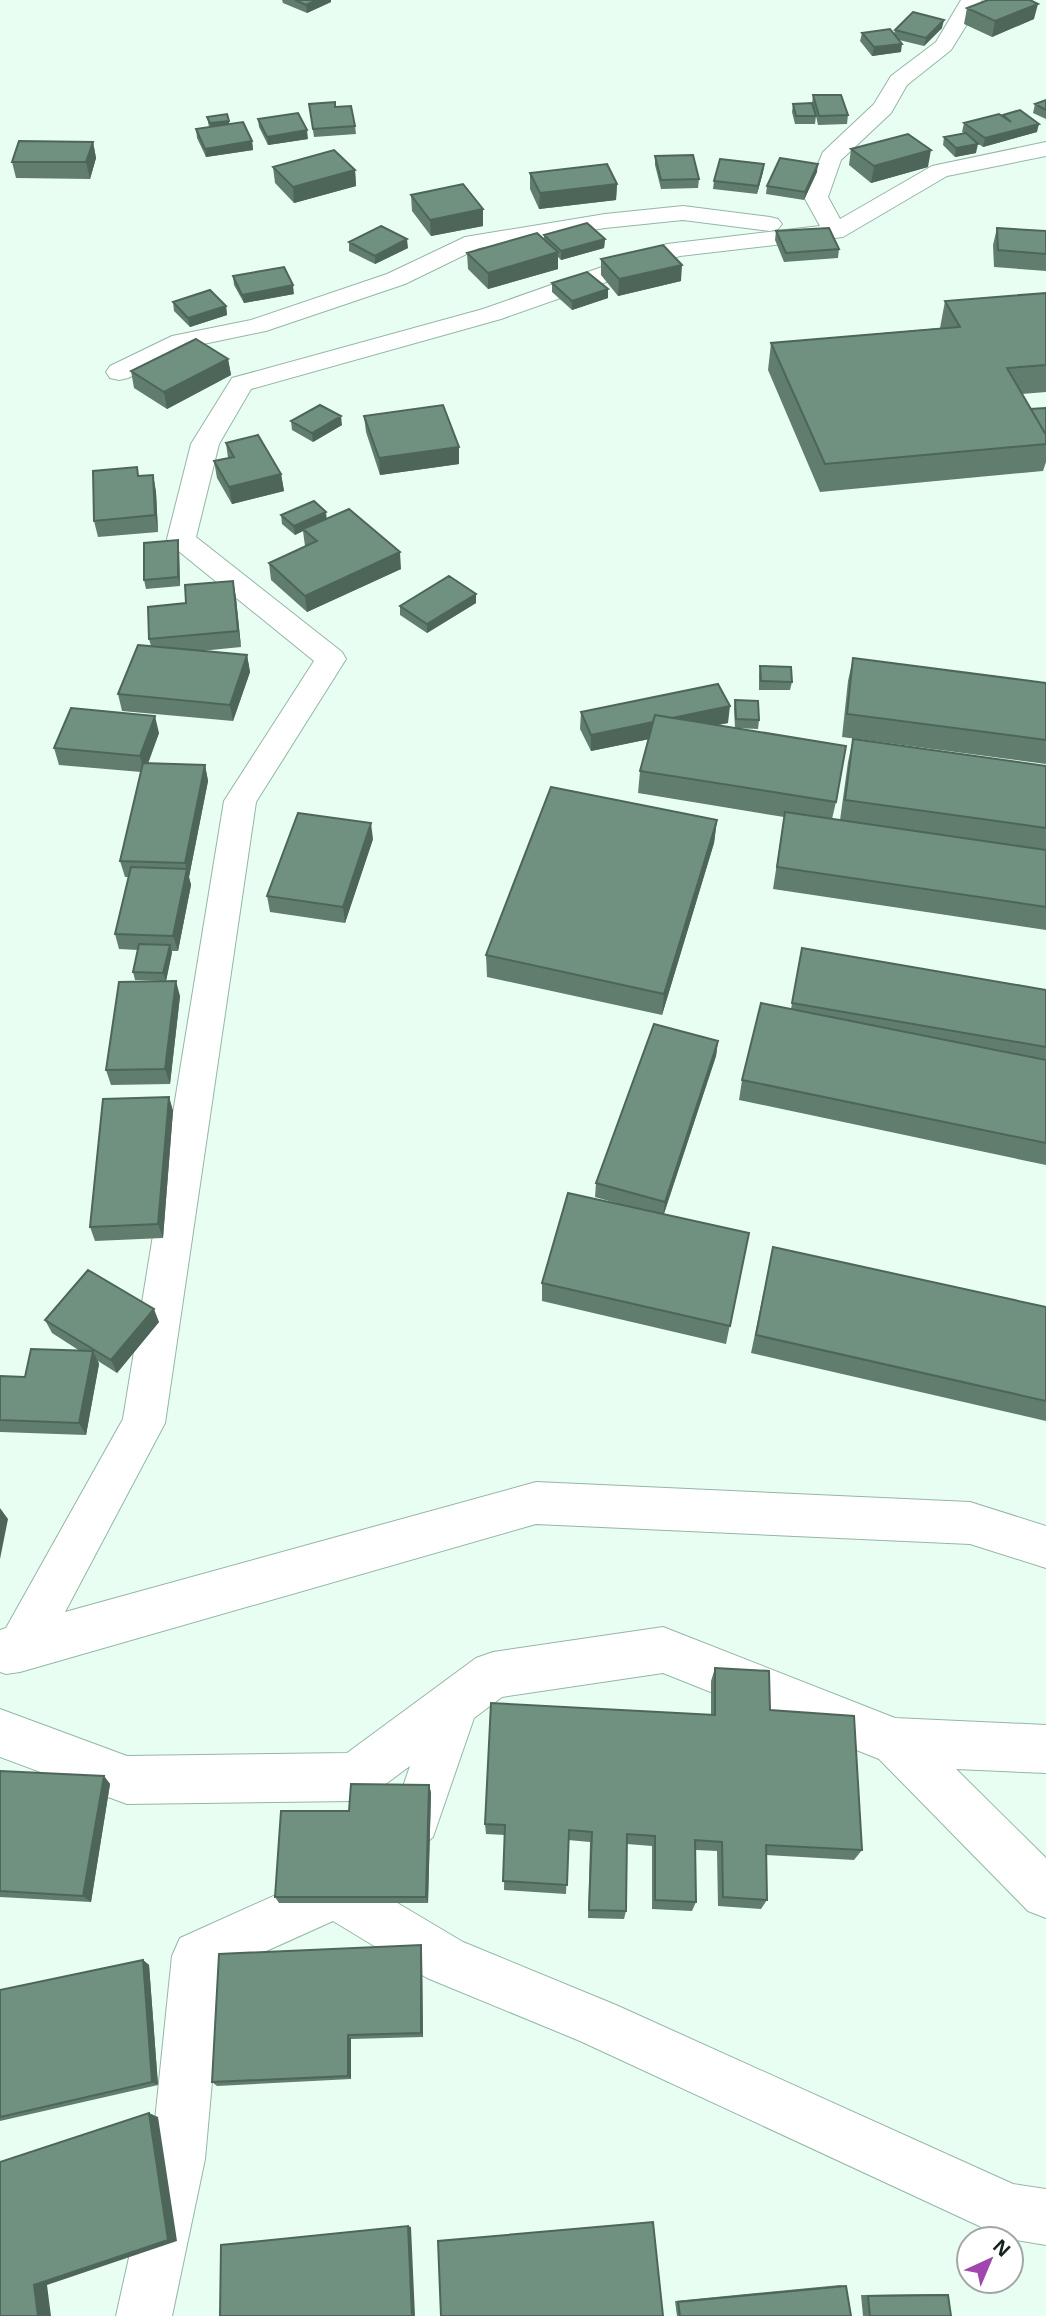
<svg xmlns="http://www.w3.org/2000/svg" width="1046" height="2316" viewBox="0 0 1046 2316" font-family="'Open Sans',sans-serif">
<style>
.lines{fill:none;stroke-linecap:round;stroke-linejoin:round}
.minor-casing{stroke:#94b6a5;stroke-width:2}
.minor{fill:#fff;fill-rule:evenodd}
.wall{fill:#607d6e}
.shaded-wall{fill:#4e665a}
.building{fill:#709180;stroke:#4e665a;stroke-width:2}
</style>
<rect width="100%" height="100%" fill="#e9fef3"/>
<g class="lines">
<defs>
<path id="minor" d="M961,0H982L951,50L907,85L891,113L841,160L828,197L840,219L932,166L1046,142V156L947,176L843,237L680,256L501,319L251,389L219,444L196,537L342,652L346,659L256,802L165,1423L65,1612L536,1482L970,1502L1046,1526V1568L970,1544L536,1524L20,1672L6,1674L0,1672V1630L6,1628L123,1419L224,801L314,661L171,545L167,539L191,444L232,378L483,309L667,244L820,226L804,197L823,152L874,104L891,76L936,42Z
M683,206L770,217L778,219L782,224L778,229L770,231L683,220L605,228L479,248L405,284L266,331L189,347L128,378L119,380L110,378L106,372L110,366L172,336L251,320L387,274L465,237L605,214Z
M663,1627L895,1718L1046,1725V1773L956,1769L1046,1858V1918L1028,1911L879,1759L663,1673L502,1697L474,1718L433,1837L423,1846L406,1854L389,1846L381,1829L389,1812L397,1804L410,1766L372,1794L355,1801L127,1804L0,1757V1709L127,1756L347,1753L476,1658L493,1652Z
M354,1852L372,1859L379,1877L374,1889L463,1942L616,2005L1013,2184L1046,2189V2245L1010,2239L990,2231L580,2041L427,1978L333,1921L222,1971L205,2159L172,2316H116L151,2159L172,1956L180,1938L318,1876L336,1859Z"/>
</defs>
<use href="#minor" class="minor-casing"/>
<use href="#minor" class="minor"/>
</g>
<path class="wall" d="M282,0H331V2L307,13L283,3Z
M967,8L1034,19L992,37L964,24Z
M942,28L924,46L899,40L901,52L872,56L860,41L862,33L894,34L895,30Z
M813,95L848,115L847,124L818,125L816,116L815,124H795L792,112L793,104H812Z
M1046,100V119L1033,113L1035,104Z
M309,104L335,107L355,126L356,134L314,137Z
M1003,115L1037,132L983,147L973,140L976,153L955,157L943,145L944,137L964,133L962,132L964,123L1002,116Z
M207,117L229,121V124L252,141L253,150L206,157L197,138L196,129L209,127Z
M258,119L308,139L268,145L259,127Z
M93,142L96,158L90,179L16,178L12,162Z
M851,149L928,167L871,183L849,165Z
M655,156L699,179L698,188L661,189L655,165Z
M764,164L763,172L757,194L713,189L714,181Z
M273,167L355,170L356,186L294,203L275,183Z
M817,172L804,200L766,194L767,186Z
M530,173L617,184L616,200L539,209L530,189Z
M411,195L483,209V226L431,236L412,211Z
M997,228L1046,231V271L994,267L993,245Z
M776,231L839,249L838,258L784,262L775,240Z
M544,235L605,239L604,248L561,260L558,257V269L488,289L468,269L467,253L544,239Z
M349,242L408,248L375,264L349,251Z
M601,259L681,281L618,296L601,275Z
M233,276L294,294L244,303L234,285Z
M552,283L608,289V298L572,310L552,292Z
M1046,293V392L1022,394L1031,409L1046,408V462L1043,471L820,492L768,370L771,343L940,328L945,301Z
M173,302L226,306L227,315L190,327L174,311Z
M228,359L231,375L167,409L134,388L131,371Z
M364,416L459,447V464L380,475L366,432Z
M291,421L342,425L313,442L292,430Z
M226,443L281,474L284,491L232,504L217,478L214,461L228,458Z
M153,475L156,492L158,532L98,537L94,521L139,476Z
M281,515L327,518L401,569L307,612L271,580L269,563L305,546L303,531L295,535L282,524Z
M178,540L179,549L180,586L146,589L144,580Z
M233,581L236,598L241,647L201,651L247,655L250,672L233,721L122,711L118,694L151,646L149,639L186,603Z
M476,594V603L427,633L400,615V606Z
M853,658L1046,683V764L842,737L848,681Z
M760,666L792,682L790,690H759V675Z
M735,700L759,720L758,729L735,728L836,802L832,819L840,820L848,762L853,739L1046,766V930L773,889L784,817L638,793L640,771L649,739L591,751L580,729L581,712L728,723L716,725L735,728L734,708Z
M159,733L148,764L205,765L208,781L189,877L191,885L178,951H172L166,981L180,996L170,1084L111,1085L106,1070L162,981L135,980L133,972L138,950L119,949L115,934L128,877H125L120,861L141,772L59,765L54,748Z
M717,820L714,843L662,1015L487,977L486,955Z
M373,839L345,923L270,912L267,896Z
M802,948L1046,990V1165L739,1100L742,1080L791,1009Z
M718,1041L716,1056L664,1214L749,1233L726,1344L542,1301V1283L623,1205L595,1197L596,1183Z
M169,1097L173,1111L163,1238L95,1241L90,1227Z
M773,1247L1046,1307V1421L751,1353Z
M45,1320L159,1322L117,1373L98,1361L99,1364L86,1435L0,1432V1376L25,1377L80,1351L52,1333Z
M715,1668L770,1710L862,1850L854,1860L766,1855L767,1900L761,1909L718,1906L717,1851L696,1850V1902L692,1911L652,1909V1846L627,1844L626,1911L624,1919L588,1918L590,1842L568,1840L566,1894L504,1890L505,1835L486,1834L485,1824L711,1714V1681Z
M0,1771L104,1776L110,1784L91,1902L0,1897Z
M429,1785L431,1793L428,1903H279L275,1897Z
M422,1951L423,2037L351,2039V2079L217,2086L212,2082Z
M143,1960L149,1965L158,2085L0,2121V1990Z
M840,2285L846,2286L851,2316H677L675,2301Z
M940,2294L948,2295L951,2316H863L861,2295Z"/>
<path class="shaded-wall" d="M317,0H331V2L307,13L306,5Z
M1038,4L1034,19L992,37L995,21Z
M944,20L942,28L924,46L926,38Z
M902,44L901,52L872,56L874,47Z
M229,121L230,130L211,132L210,123Z
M1039,124L1037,132L983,147L985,138Z
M307,130L308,139L268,145L267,137Z
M252,141L253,150L206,157L205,149Z
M93,142L96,158L90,179L86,162Z
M978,144L976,153L955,157L956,148Z
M931,150L928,167L871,183L874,166Z
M764,164L763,172L757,194L758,186Z
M818,164L817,172L804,200L805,192Z
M355,170L356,186L294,203L293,187Z
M617,184L616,200L539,209L540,193Z
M483,209V226L431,236L430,220Z
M407,239L408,248L375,264V256Z
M605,239L604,248L561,260V251Z
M558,252V269L488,289V273Z
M682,265L681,281L618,296L619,279Z
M293,285L294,294L244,303L242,295Z
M608,289V298L572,310V301Z
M226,306L227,315L190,327L188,318Z
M228,359L231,375L167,409L164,392Z
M341,416L342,425L313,442L312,433Z
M459,447V464L380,475L379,458Z
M281,474L284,491L232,504L229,487Z
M153,475L156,492L158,532L155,515Z
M326,512L327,521L303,529V531L295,535L294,526Z
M178,540L179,549L180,586L178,577Z
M400,552L401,569L307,612L305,596Z
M233,581L236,598L241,647L238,631Z
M476,594V603L427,633V624Z
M247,655L250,672L233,721L230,705Z
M730,706L728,723L591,751V735Z
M155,716L159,733L144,773L140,756Z
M205,765L208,781L189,877L191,885L178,951L173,936L187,871L185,863Z
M717,820L714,843L662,1015L664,994Z
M371,823L373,839L345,923L343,907Z
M170,945L172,953L166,981L163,973Z
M176,981L180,996L170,1084L165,1069Z
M718,1041L716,1056L663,1216L665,1202Z
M169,1097L173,1111L163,1238L158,1224Z
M154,1309L159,1322L117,1373L111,1360Z
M93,1351L99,1364L86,1435L79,1423Z
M0,1508L8,1519L0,1559Z
M104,1776L110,1784L91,1902L83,1896Z
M429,1785L431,1793L428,1903L426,1897Z
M421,1945L422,1951L423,2037L421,2033Z
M143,1960L149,1965L158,2085L152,2082Z
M348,2035L351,2039V2079L348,2076Z
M149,2113L158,2117L177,2241L47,2285L51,2316H38L34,2285Z
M408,2226L411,2227L415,2316H412Z"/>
<path class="building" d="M295,0H317L306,5Z
M988,0H1030L1038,4L995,21L967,8Z
M913,12L944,20L926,38L895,30Z
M890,29L902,44L874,47L862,33Z
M813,95H841L848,115L819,116Z
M1046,100V110L1035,104Z
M335,102V107L351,106L355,126L313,129L309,104Z
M812,103L816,116H796L793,104Z
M1020,110L1039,124L985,138L964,123L999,114L1011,122L1003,115Z
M298,113L307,130L267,137L258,119Z
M227,114L229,121L210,123L207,117Z
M243,122L252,141L205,149L196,129Z
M966,133L978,144L956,148L944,137Z
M908,134L931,150L874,166L851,149Z
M19,141L93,142L86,162H12Z
M334,150L355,170L293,187L273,167Z
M693,155L699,179L661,180L655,156Z
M780,158L818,164L805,192L767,186Z
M720,159L764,164L758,186L714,181Z
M607,164L617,184L540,193L530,173Z
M463,184L483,209L430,220L411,195Z
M587,223L605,239L561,251L544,235Z
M381,226L407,239L375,256L349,242Z
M829,228L839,249L786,253L776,231Z
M997,228L1046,231V254L998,250Z
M537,233L558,252L488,273L467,253Z
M663,245L682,265L619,279L601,259Z
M284,267L293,285L242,295L233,276Z
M587,272L608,289L572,301L552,283Z
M210,290L226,306L188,318L173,302Z
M1046,293V365L1007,368L1046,435V444L825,464L771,343L960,327L945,301Z
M196,339L228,359L164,392L131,371Z
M320,405L341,416L312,433L291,421Z
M443,405L459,447L379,458L364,416Z
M1046,408V435L1031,409Z
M258,435L281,474L229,487L214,461L234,457L226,443Z
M137,467L138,476L153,475L155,515L94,521L93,471Z
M314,501L326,512L294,526L281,515Z
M349,509L400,552L305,596L269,563L317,541L303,529Z
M178,540V577L144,580V543Z
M449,576L476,594L427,624L400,606Z
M233,581L238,631L149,639L148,607L186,603L185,585Z
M138,645L247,655L230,705L118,694Z
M853,658L1046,683V740L847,714Z
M760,666L791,667L792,682L761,681Z
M718,684L730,706L672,718L655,715L653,722L591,735L581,712Z
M735,700L758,701L759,720L736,719Z
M71,708L155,716L140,756L54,748Z
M655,715L846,746L836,802L640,771Z
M853,739L1046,766V828L845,800Z
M143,763L205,765L185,863L120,861Z
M551,787L717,820L664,994L486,955Z
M785,812L1046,850V907L777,867Z
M298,813L371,823L343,907L267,896Z
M131,867L187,869L173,936L115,934Z
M139,944L170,945L163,973L133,972Z
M802,948L1046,990V1047L792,1003Z
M176,981L165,1069L106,1070L119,982Z
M761,1003L1046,1060V1143L742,1080Z
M654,1024L718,1041L665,1202L596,1183Z
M169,1097L158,1224L90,1227L103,1099Z
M568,1193L749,1233L730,1326L542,1283Z
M773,1247L1046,1307V1401L756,1335Z
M88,1270L154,1309L111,1360L45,1320Z
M31,1349L93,1351L79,1423L0,1420V1376L25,1377Z
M715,1668L769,1671L770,1710L854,1716L862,1850L766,1845L767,1900L723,1897L722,1842L695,1840L696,1902L655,1900V1836L627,1834L626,1911L589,1910L592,1832L569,1830L567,1885L503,1881L505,1825L485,1824L491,1703L715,1715Z
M0,1771L104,1776L83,1896L0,1891Z
M351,1784L429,1785L426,1897H275L281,1811H349Z
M421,1945V2033L348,2035V2076L212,2082L219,1954Z
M143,1960L152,2082L0,2117V1990Z
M149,2113L168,2240L34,2285L38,2316H0V2162Z
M653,2222L663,2316H441L438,2241Z
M408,2226L412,2316H220L221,2245Z
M846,2286L851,2316H680L678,2302Z
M948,2295L951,2316H870L868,2296Z"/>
<g transform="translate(990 2260) rotate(44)"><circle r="33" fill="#ffffff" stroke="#a1a7a4" stroke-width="2"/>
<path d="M0-5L12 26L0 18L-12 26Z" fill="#a246af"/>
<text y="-10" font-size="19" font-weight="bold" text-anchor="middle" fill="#15221b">N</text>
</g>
</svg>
